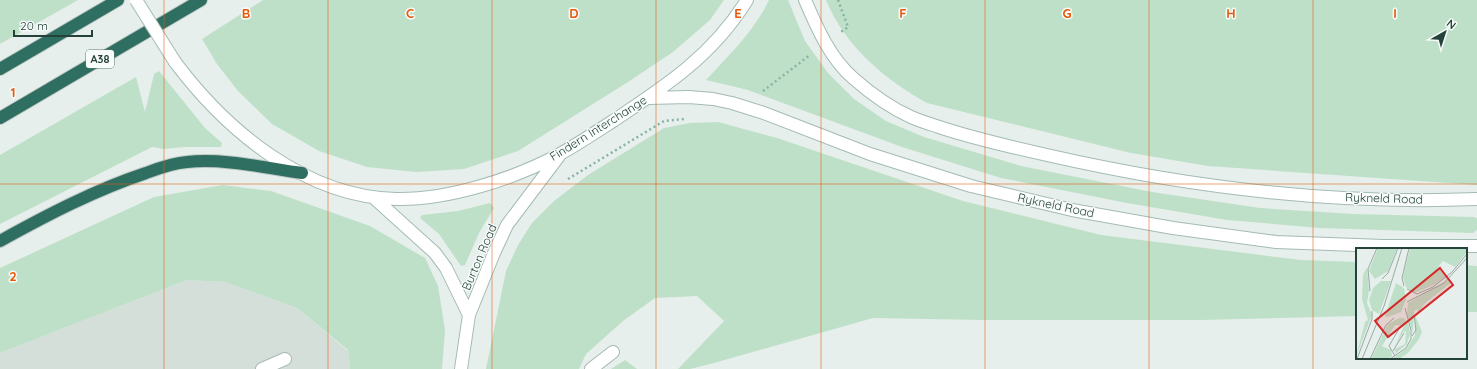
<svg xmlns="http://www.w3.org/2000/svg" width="1477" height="369" viewBox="0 0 1477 369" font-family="Quicksand,sans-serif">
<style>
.built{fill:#d4dfda}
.green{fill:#bfe0c8}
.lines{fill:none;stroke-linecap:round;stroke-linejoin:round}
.lane-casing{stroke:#a8b8b2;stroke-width:14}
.secondary-casing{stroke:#a4bbb3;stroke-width:14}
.highway-casing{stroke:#c2cac8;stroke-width:14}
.path{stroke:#86b3a5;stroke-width:2.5;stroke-dasharray:2 3;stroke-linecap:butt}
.lane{stroke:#fff;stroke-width:12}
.secondary{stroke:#fff;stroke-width:12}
.highway{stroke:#2f6f62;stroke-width:12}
.secondary-bridge-casing{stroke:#a4bbb3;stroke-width:14;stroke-linecap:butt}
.secondary-bridge{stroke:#fff;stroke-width:12}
.grid{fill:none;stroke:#e8590c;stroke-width:1;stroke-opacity:0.55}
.labels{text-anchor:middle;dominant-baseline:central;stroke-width:3;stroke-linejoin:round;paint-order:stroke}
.shield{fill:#f7fbf9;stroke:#637a73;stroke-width:1}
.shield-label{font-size:11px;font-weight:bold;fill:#24423a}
.street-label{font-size:12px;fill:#24423a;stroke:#f7fbf9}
.inset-road{fill:none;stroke:#98aaa4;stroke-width:1}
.view{fill:#d62828;fill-opacity:0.15;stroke:#d62828;stroke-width:2}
.inset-edge{fill:none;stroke:#24423a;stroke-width:2}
.grid-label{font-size:13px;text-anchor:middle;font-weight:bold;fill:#e8590c;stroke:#f7fbf9;stroke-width:3;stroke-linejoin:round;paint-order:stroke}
</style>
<rect width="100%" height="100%" fill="#e6efeb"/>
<path class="built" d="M187,280L225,282L297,308L348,351L350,369H0V353Z"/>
<path class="green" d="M0,0H78L0,44Z
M263,0H724L710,20L673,52L628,82L518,151L464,169L416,172L367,167L319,151L272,124L238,91L217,64L202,39Z
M769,0H788L805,41L828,73L854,99L886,121L924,137L1021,166L1152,192L1260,208L1354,214L1473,217L1477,218V230L1473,233L1320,228L1227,220L1127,203L1001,178L902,147L748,90L706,80C728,56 755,30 769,0Z
M826,0H1477V185L1208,166L1131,153L927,103C885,80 844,45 826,0Z
M159,71L205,128L222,143L221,147H185L164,149L152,147L0,224V155L136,77L145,112L154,74Z
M718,122L777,138L963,201L1101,235L1301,260L1357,262V316L1200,320H983L873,318L714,363L690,369H678L724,321L697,296L655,298L623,321L586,354L579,369H486L506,271L518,245L532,223L554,201L588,175L664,128L690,123Z
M223,185L271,191L322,209L370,226L425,258L438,286L445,330L442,369H350L348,350L297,308L225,282L187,280L0,353V268L154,197Z
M490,203L494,208L479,233L465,265L461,266L439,234L420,218L422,215L458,211Z
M1466,265L1477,266V312H1466Z
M625,360L637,369H611Z"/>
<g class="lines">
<defs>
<path id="lane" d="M262,369L285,359
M591,369L613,352"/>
<path id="secondary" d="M805,0C817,28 830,58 853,78C870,93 891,108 911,117C920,121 930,124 939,127C975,139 1011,147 1047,155C1187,187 1333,205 1477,199
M175,62C226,130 305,197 396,199C448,200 514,179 560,154C578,144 596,132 613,121C666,86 713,55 747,0
M648,98L689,97L713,99L732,103L764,113L870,154L971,186L1072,210L1173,228L1276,242L1383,246H1477
M373,197L435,253L446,268L469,315
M461,369L469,315L494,253L507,225L559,156"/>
<path id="highway" d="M0,69L118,0
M0,118L201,0
M0,241C47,215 95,190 146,173C159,168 173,163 187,162C225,158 265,168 302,173"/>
</defs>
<use href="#lane" class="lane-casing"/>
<use href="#secondary" class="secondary-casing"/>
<use href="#highway" class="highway-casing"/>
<path class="path" d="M838,0L848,27L841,32
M763,91L810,55
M568,179L664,121L685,119"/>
<use href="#lane" class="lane"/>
<use href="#secondary" class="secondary"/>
<use href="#highway" class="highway"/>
<defs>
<path id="secondary-bridge" d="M136,0L175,62"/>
</defs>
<use href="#secondary-bridge" class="secondary-bridge-casing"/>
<use href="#secondary-bridge" class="secondary-bridge"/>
</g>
<path class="grid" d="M164,0V369M328,0V369M492,0V369M656,0V369M821,0V369M985,0V369M1149,0V369M1313,0V369M0,184H1477"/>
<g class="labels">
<rect class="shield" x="86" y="50" width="28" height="18" rx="3"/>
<g class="shield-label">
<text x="100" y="59">A38</text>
</g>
<g class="street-label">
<text transform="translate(598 128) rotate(-32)">Findern Interchange</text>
<text transform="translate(1384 198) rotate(2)">Rykneld Road</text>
<text transform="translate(1056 205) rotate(12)">Rykneld Road</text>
<text transform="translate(479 257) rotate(-67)">Burton Road</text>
</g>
</g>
<g transform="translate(1356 248)">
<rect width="111" height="111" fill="#e6efeb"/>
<path d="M22,0H41L32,23L19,31L13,23ZM54,0H110L111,4L99,19L87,13L82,19L91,28L78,37L58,45L50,39L47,29ZM11,19L13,43L11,55L16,67L0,109L9,74L12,72L6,51L7,27ZM94,31L96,34L68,56L62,65V61L58,63L57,84L51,67L52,55ZM25,33H35L23,66L16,62L13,52L17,40ZM40,35L48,40L50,51L45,64L32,69L29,68ZM59,67L66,84L63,91L52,105L43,111H36L51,100L59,87ZM43,70H48L53,77L54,86L51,96L39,106V101L49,96L50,84L48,83L38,100L48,78L39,77L26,98L35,102L36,108L32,111H15L32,76Z" fill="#bfe0c8"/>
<path class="inset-road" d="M26,31L32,25L42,0M48,38L46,30L53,0M51,41L61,46L77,39L96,24L111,6M14,43L12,21L21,0M51,54L88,35L111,10M56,88L60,82L58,67M37,103L48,85M39,108L33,98L44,79M1,111L16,71V63M6,111L28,58L46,0M14,111L30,77L38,70M34,111L50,100L55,91V82L49,60"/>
<path class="view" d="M84,20L97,37L32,89L19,73Z"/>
<rect width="111" height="111" class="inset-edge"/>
</g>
<g class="grid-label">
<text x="246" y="18">B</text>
<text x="410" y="18">C</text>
<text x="574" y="18">D</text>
<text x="738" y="18">E</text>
<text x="903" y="18">F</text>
<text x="1067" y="18">G</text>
<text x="1231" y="18">H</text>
<text x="1395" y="18">I</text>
<text x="13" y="97">1</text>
<text x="13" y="281">2</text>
</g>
<g transform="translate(1445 32) rotate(39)" stroke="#f7fbf9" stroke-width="3" paint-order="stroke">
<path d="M0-3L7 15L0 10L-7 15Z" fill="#24423a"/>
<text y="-6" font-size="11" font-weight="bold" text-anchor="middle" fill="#24423a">N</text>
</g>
<path d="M14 30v6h78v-6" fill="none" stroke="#24423a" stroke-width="2"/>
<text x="20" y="30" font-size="12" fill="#24423a" stroke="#f7fbf9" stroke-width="3" paint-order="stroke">20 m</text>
</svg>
